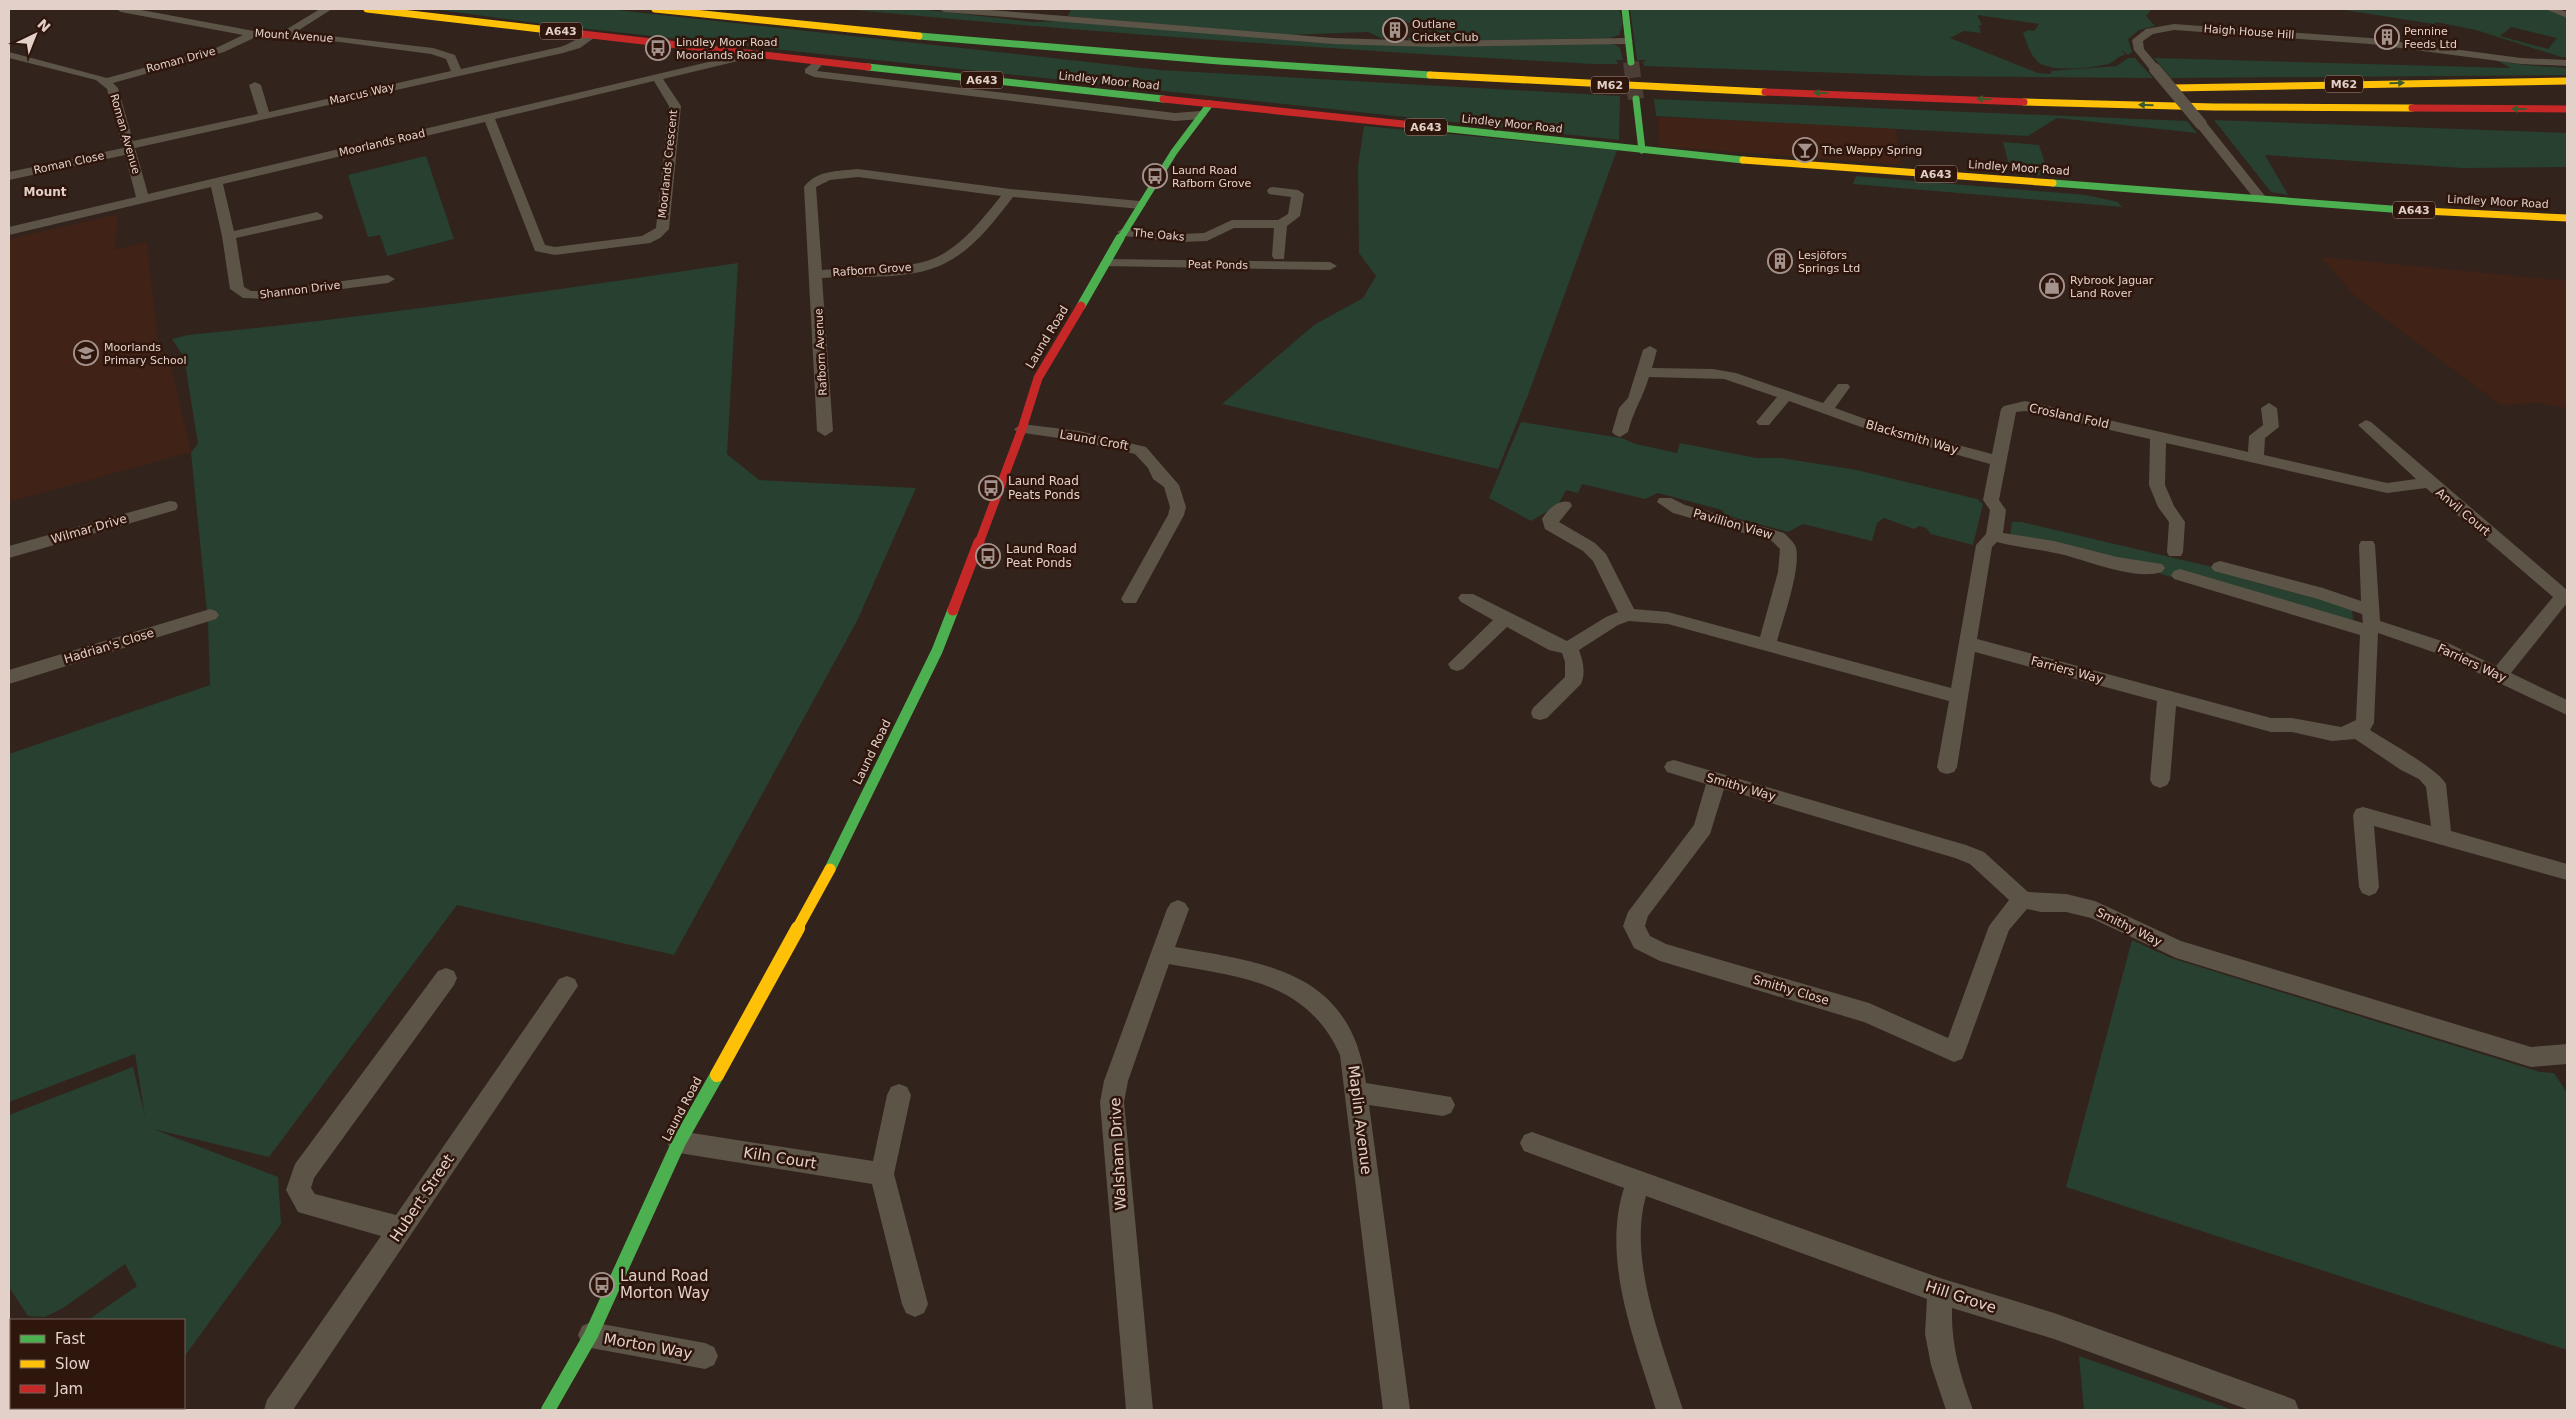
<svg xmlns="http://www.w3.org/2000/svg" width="2576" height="1419" viewBox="0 0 2576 1419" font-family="'DejaVu Sans',sans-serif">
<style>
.built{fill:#412216}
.green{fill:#274030;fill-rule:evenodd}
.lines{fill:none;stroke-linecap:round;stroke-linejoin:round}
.secondary-tunnel{stroke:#4c3d37;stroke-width:16;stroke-dasharray:16 8;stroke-linecap:butt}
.street{fill:#5c5447;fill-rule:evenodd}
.fast-far3{stroke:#4caf50;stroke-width:7}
.fast-far2{stroke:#4caf50;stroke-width:9}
.fast-far1{stroke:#4caf50;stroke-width:11}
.fast{stroke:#4caf50;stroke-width:14}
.slow-far2{stroke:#ffc107;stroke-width:7}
.slow-far1{stroke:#ffc107;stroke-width:11}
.slow{stroke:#ffc107;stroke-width:14}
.jam-far2{stroke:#c62828;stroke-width:7}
.jam-far1{stroke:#c62828;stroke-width:9}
.jam{stroke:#c62828;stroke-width:11}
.street-bridge{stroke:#5c5447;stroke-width:12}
.oneway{fill:#3c5b2b}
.labels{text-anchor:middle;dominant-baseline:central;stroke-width:5;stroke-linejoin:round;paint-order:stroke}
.far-poi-label{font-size:11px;fill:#e2d0c9;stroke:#2f160c;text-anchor:start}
.shield{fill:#2f160c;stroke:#ac9890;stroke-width:1}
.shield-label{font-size:11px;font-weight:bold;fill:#e2d0c9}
.far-street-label{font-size:11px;fill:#e2d0c9;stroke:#2f160c}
.far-quarter-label{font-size:12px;font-weight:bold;fill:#e2d0c9;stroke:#2f160c}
.street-label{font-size:12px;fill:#e2d0c9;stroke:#2f160c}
.poi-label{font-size:12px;fill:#e2d0c9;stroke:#2f160c;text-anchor:start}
.near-street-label{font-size:15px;fill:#e2d0c9;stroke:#2f160c}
.near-poi-label{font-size:15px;fill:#e2d0c9;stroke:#2f160c;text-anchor:start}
</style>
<rect width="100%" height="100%" fill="#32231d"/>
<path class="built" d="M1658,117L1895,128L1902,165L1659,146Z
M118,214L115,250L147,242L158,343L170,362L191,452L9,502V239Z
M2321,257L2567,281V408L2539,403L2501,405L2355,296Z"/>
<path class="green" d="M433,9H607L1160,70L1620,96L1619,140L551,25Z
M844,9H919L1034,22L1060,21L1369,45L1611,44C1623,46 1620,51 1623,60H1616L1618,64H1594C1343,50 1094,33 844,9Z
M1071,9H1619L1623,23L1619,35L1610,38L1432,41L1408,40V38L1439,37L1442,34L1415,28L1417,27L1403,20L1386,19L1383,39L1368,32L1285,35L1068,16Z
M1630,9H2152L2146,16L2155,26L2139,30L2128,39L2132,52L2128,55L2121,50L2125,55C2117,56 2115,62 2108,64C2093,68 2048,73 2037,61C2030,54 2027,43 2023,33L2028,30L2034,31L2039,24L1977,15L1982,25H1979L1981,33L1964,31L1950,38L2038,73L2051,74V71L2117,66L2128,58H2135L2153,78L1928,76L1644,66L1643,62L1647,60H1637Z
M2338,9H2545L2567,18V57H2561L2476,30L2436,22L2434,24ZM2511,27L2557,38L2548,49L2500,36Z
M2154,58L2511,68L2496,60L2524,65L2567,68V75L2171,78Z
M1654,99L2187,121L2197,133L2057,118L2028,136L1656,116Z
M2214,120L2567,133V167L2463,168L2265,155L2288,195L2271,192Z
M1364,126L1617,150L1528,395L1498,469L1222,404L1314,325L1363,298L1376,276L1359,253L1358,166Z
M2003,142L2039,145L2049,176L2011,173Z
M426,156L454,239L387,256L380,235L368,237L348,175Z
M1856,176L2086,195L2118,202L2122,207L1853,184Z
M738,263L727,454L759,480L916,488L857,621L674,955L457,905L269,1157L153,1129L278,1177L281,1224L184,1357V1320H88L137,1286L125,1264L63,1308L45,1317L28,1316L9,1287V1115L133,1067L145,1116L135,1054L9,1102V754L210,685L208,622L191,452L198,444L184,357L172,339L188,335C372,317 555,290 738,263Z
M1521,422L1621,438L1636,444L1677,453L1680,443L1756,458H1781L1857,470L1977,499L1983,504L1973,545L1931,534L1926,528L1919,526L1914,529L1884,518L1877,523L1872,541L1803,524L1788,532L1725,515L1722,510L1658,493L1645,499L1582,484L1578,493L1566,490L1558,505L1531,521L1489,498Z
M2012,522H2021L2225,570L2250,581L2352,608L2353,620L2178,579L2161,574L2155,564L2130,562L2010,536Z
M2132,940L2171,958L2540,1072L2554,1073L2567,1093V1350L2066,1187Z
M2079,1356L2233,1410H2084Z
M31,1408H146L144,1410H30Z"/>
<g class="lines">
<path class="secondary-tunnel" d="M1631,62L1636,99"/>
<path class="street" d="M116,9H136L254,31L282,32L320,9H332L296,32L433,48L455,55L461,69L560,47C572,44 586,31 597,33L598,35L580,48L563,53L135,148L148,194L755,51L761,54L759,56L663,79L681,106L669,229L660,238L650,243L555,255L535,251L485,122L223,184L234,231L317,212L323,216L322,219L236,238L244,287L251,291H266L388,275L395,279L388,283L266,299L243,298L230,289L222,236L211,187L9,235V227L136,197L125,155L9,180V172L123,148L107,89L96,80L9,58V52L107,78L216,48L243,35L121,12ZM256,37L317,39L431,54L446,59L451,71L269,112L261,85L255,82L249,85L258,114L133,141L118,88L113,83L224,52ZM654,81L669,106L656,228L642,236L555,247L545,245L495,119Z
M939,9H979L1333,38L1431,41L1628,38L1633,41L1628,44L1431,47L1333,44L944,12Z
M2545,9H2559L2567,12V18Z
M2174,24L2370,38L2521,58L2567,60V66L2521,64L2370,44L2174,30L2153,34L2143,41L2144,49L2161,69L2155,72L2151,71L2134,50L2132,40L2146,29Z
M819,58L825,61L817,71L1175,113L1201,111L1207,115L1201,119L1175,121L814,77L805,73V69Z
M2201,120L2205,121L2265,196L2267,199L2265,202H2257L2197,127L2195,124Z
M858,169L1010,189L1140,201L1146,205L1140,209L1013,197C995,220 977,245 951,260C915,282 863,275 822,278L833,431L825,436L817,431L804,187C816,170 839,171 858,169ZM858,177L1001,196C984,217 965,242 941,255C909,272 857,267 822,270L816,187L830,180Z
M1273,187L1298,190L1304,194L1300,216L1287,226L1284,259H1274L1272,256L1274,228H1234L1207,241L1182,242L1124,236L1117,232L1124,228L1182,234L1204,233L1232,220H1278L1288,214L1291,197L1269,194L1267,191L1269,188Z
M1107,259L1330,262L1337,266L1330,270L1102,266L1100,263Z
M1650,346L1657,350L1652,368L1713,369L1736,373L1823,403L1838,384H1848L1850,387L1835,408L1882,425L1992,454L2001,409L2004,406L2025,401L2248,452L2249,436L2263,425L2261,408L2269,403L2277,408L2279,427L2265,438L2264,455L2387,483L2416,479L2358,425L2366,420L2371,422L2567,590V603L2511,673L2567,700V715L2436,653L2378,633L2374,723L2370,730C2387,741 2438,769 2446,784L2451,831L2567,864V880L2374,826L2379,887L2376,893L2369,896L2362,893L2359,887L2353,815L2356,809L2363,807L2431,826L2426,787L2419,779L2401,770L2355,739L2332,741L2292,732H2271L2176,706L2170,780L2167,785L2160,788L2153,785L2150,780L2157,701L1975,652L1957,767L1954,772L1947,774L1940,772L1937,767L1949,701L1668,624L1629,621L1618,625L1579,650C1583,661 1586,673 1581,684L1547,718L1540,720L1533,718L1531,713L1533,708L1565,677V662L1562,653L1549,650L1507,627L1463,669L1457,671L1451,669L1448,664L1493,620L1461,602L1458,598L1461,594H1473L1567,641L1606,617L1618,612L1593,561L1583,551L1545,529L1542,519C1548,509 1558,499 1570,502L1572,506L1559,522L1595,543L1606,554L1634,609L1668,612L1760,637L1778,572L1780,549L1772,541L1673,513L1657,502L1659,498H1671L1685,505L1784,533C1788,537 1795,543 1796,548C1801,569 1783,619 1777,641L1951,688L1976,545L1986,534L1990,510L1983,500L1990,464L1872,431L1789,401L1769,425H1759L1756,422L1777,397L1724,379L1649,377C1643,397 1633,412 1628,432L1620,437L1615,435L1612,432L1619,408L1628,398L1643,350ZM2025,411L2150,439L2149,485L2158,507L2169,522L2167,552L2169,556H2181L2183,552L2185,522L2174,506L2165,485L2166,443L2387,493L2426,488L2553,597L2496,666L2448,643L2380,621L2375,545L2373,541H2361L2359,545L2361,601L2323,588L2220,561L2214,563L2211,567L2214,571L2318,599L2362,614L2363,623L2180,569L2174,571L2171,575L2174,579L2360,635L2356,720L2341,727L2292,718H2271L1977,639L1992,547L1997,542C2016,547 2036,549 2055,553C2086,559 2132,581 2162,572L2165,568L2162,564L2117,557L2054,541L2003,533L2006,510L1999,500L2016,412Z
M1022,424L1079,431L1146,447L1179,485L1186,507L1184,515L1136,603H1124L1121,599L1168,515L1170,507L1164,487L1153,479L1148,468L1135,454L1079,441L1017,432L1014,429Z
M170,501L176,502L178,506L176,510L9,558V546Z
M210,609L216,611L219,615L216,619L9,684V670Z
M1674,760L1966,845L1984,852L2028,892L2066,894L2095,901L2181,941L2531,1047L2567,1044V1064L2531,1067L2176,958L2091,918L2066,912H2041L2027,909L2009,930L1965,1052L1962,1059L1954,1062L1864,1022L1660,961L1634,948L1623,926L1628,912L1694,825L1706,784L1667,772L1664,767L1667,762ZM1724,789L1955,858L1970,864L2009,900L1989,926L1948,1038L1869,1003L1666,944L1650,936L1645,926L1648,916L1710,834Z
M1178,900L1185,903L1189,909L1175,947C1268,963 1351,972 1366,1083L1451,1097L1455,1105L1451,1113L1443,1116L1369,1105L1410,1410H1383L1340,1055C1307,981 1240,977 1169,964L1128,1081L1124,1102L1153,1410H1126L1100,1102L1104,1081L1167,909L1171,903Z
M446,968L454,971L457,978L454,985L314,1178L311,1188L315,1194L396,1215L559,979L567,976L575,979L578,986L293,1410H264L267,1400L381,1236L298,1212L286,1190L295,1164L438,971Z
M899,1084L907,1087L911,1095L894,1174L928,1304L924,1313L915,1317L906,1313L902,1304L872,1184L679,1153L671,1150L667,1142L671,1134L679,1131L873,1161L887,1095L891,1087Z
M1532,1132L1940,1278L2054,1313L2285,1396L2295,1400L2299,1410H2249L2054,1339L1952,1308C1951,1346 1960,1374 1973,1410H1946L1931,1365L1925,1334L1927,1299L1646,1196C1627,1260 1664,1348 1683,1410H1656C1635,1341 1601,1260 1624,1188L1524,1151L1520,1143L1524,1135Z
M9,1321L11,1322V1351L9,1350Z
M591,1322L705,1343L714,1347L718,1356L714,1365L705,1369L591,1348L582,1344L578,1335L582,1326Z
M9,1390H11V1408H24L23,1410H9Z"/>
<path class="fast-far3" d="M1625,9L1631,62
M919,36L1219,61L1430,75
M868,67L1163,99
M1636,99L1642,150
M1413,125L1743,160
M2053,183L2404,210
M1120,239L1174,152L1210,104"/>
<path class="fast-far2" d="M1081,306L1120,238"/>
<path class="fast-far1" d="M830,869L937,651L953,610"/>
<path class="fast" d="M548,1410L591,1335L679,1142L717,1075"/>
<path class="slow-far2" d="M367,9L574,33
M655,9L919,36
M1430,75L1765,92
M2173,88L2567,81
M2024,102L2214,107L2412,108
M1743,160L2053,183
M2404,210L2567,218"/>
<path class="slow-far1" d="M797,929L830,869"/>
<path class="slow" d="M717,1075L798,928"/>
<path class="jam-far2" d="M574,33L868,67
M1765,92L2024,102
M1163,99L1413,125
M2412,108L2567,109"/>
<path class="jam-far1" d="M979,543L1022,429L1038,378L1081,306"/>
<path class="jam" d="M953,610L979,542"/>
<path class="street-bridge" d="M2155,69L2201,124"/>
</g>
<defs><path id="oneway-solid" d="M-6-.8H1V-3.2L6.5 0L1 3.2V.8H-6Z" transform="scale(1.25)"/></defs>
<g class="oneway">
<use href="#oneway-solid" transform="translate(2397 83) rotate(-1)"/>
<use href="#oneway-solid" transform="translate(1821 93) rotate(-178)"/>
<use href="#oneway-solid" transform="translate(1984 99) rotate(-178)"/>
<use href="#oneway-solid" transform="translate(2146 105) rotate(-178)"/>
<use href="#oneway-solid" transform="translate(2519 109) rotate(-180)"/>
</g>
<defs>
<symbol id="building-ring" viewBox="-11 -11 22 22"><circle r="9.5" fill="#2f160c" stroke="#a4938d" stroke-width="1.5"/><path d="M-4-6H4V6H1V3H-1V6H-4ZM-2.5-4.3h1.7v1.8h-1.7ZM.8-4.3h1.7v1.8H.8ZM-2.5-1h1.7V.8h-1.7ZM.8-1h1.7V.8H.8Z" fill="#a4938d"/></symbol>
<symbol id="bus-ring" viewBox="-11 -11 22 22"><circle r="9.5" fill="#2f160c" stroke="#a4938d" stroke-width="1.5"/><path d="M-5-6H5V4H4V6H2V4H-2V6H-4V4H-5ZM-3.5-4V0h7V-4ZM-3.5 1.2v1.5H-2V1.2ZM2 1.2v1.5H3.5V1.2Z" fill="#a4938d"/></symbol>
<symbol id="bar-ring" viewBox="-11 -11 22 22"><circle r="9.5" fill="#2f160c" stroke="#a4938d" stroke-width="1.5"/><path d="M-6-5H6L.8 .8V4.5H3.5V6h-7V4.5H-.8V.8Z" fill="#a4938d"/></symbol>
<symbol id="shop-ring" viewBox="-11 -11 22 22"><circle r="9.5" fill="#2f160c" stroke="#a4938d" stroke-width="1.5"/><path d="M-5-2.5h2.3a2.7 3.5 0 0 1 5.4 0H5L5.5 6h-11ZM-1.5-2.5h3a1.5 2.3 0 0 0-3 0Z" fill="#a4938d"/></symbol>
<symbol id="school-ring" viewBox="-11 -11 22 22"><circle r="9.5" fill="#2f160c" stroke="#a4938d" stroke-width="1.5"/><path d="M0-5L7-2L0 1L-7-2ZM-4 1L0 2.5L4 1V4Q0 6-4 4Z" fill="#a4938d"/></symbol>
</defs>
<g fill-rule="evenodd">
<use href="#building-ring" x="1381" y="16" width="28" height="28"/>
<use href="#building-ring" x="2373" y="23" width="28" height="28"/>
<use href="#bus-ring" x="644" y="34" width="28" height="28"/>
<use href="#bar-ring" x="1791" y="136" width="28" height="28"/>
<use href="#bus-ring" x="1141" y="162" width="28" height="28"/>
<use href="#building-ring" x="1766" y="247" width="28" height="28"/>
<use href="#shop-ring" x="2038" y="272" width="28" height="28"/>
<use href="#school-ring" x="72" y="339" width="28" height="28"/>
<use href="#bus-ring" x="977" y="474" width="28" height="28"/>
<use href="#bus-ring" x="974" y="542" width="28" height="28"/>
<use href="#bus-ring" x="588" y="1271" width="28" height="28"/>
</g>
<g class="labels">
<g class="far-poi-label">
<text x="1412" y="24">Outlane<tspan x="1412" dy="13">Cricket Club</tspan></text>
<text x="2404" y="31">Pennine<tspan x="2404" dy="13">Feeds Ltd</tspan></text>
<text x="676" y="42">Lindley Moor Road<tspan x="676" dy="13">Moorlands Road</tspan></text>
<text x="1822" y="150">The Wappy Spring</text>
<text x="1172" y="170">Laund Road<tspan x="1172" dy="13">Rafborn Grove</tspan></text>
<text x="1798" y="255">Lesjöfors<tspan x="1798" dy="13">Springs Ltd</tspan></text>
<text x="2070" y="280">Rybrook Jaguar<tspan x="2070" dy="13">Land Rover</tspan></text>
<text x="104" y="347">Moorlands<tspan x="104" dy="13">Primary School</tspan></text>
</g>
<g class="shield">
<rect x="540" y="22.5" width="42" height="17" rx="4"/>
<rect x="961" y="71.5" width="42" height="17" rx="4"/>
<rect x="2325" y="75.5" width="38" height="17" rx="4"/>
<rect x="1591" y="76.5" width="38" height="17" rx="4"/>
<rect x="1405" y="118.5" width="42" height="17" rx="4"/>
<rect x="1915" y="165.5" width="42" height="17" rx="4"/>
<rect x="2393" y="201.5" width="42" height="17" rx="4"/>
</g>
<g class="shield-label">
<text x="561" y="31">A643</text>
<text x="982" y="80">A643</text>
<text x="2344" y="84">M62</text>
<text x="1610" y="85">M62</text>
<text x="1426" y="127">A643</text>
<text x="1936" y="174">A643</text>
<text x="2414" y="210">A643</text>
</g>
<g class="far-street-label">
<text transform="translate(2249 32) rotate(4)">Haigh House Hill</text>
<text transform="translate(294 36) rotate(4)">Mount Avenue</text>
<text transform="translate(181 60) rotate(-15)">Roman Drive</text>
<text transform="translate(1109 81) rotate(6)">Lindley Moor Road</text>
<text transform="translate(362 94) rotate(-13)">Marcus Way</text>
<text transform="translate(1512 124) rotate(6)">Lindley Moor Road</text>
<text transform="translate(125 134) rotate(74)">Roman Avenue</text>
<text transform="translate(382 143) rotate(-13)">Moorlands Road</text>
<text transform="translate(69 163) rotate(-12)">Roman Close</text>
<text transform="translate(668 164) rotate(-84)">Moorlands Crescent</text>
<text transform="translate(2019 168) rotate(4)">Lindley Moor Road</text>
<text transform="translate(2498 202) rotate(3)">Lindley Moor Road</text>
<text transform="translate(1159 235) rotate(5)">The Oaks</text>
<text transform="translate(1218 265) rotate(1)">Peat Ponds</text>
<text transform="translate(872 270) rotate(-4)">Rafborn Grove</text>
<text transform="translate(300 290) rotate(-7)">Shannon Drive</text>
<text transform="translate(821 352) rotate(-93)">Rafborn Avenue</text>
</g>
<g class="far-quarter-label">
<text x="45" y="192">Mount</text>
</g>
<g class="street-label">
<text transform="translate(1047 337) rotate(-59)">Laund Road</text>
<text transform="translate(2069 416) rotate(12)">Crosland Fold</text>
<text transform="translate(1912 437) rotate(16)">Blacksmith Way</text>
<text transform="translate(1094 440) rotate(10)">Laund Croft</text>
<text transform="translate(2463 512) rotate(40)">Anvil Court</text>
<text transform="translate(1733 524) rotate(16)">Pavillion View</text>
<text transform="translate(89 529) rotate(-16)">Wilmar Drive</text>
<text transform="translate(109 646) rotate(-17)">Hadrian's Close</text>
<text transform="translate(2472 663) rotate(25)">Farriers Way</text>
<text transform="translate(2067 670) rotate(15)">Farriers Way</text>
<text transform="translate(872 752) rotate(-64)">Laund Road</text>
<text transform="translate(1741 787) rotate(16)">Smithy Way</text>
<text transform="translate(2129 927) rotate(26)">Smithy Way</text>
<text transform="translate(1791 990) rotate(16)">Smithy Close</text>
<text transform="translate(682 1109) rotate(-62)">Laund Road</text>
</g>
<g class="poi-label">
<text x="1008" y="481">Laund Road<tspan x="1008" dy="14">Peats Ponds</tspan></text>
<text x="1006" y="549">Laund Road<tspan x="1006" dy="14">Peat Ponds</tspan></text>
</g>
<g class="near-street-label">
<text transform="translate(1360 1120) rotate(83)">Maplin Avenue</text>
<text transform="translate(1118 1154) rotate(-93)">Walsham Drive</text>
<text transform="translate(780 1158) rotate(9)">Kiln Court</text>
<text transform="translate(422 1198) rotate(-56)">Hubert Street</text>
<text transform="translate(1961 1297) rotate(18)">Hill Grove</text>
<text transform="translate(648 1346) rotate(10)">Morton Way</text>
</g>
<g class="near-poi-label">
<text x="620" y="1276">Laund Road<tspan x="620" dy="17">Morton Way</tspan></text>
</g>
</g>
<rect width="2576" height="1419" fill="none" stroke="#e2d0c9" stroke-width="20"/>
<rect x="10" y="1319" width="175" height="90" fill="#2f160c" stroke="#776058"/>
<rect x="20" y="1335" width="25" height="8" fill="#4caf50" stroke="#776058"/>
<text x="55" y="1344" font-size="15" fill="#e2d0c9">Fast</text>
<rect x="20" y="1360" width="25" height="8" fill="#ffc107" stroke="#776058"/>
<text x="55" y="1369" font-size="15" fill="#e2d0c9">Slow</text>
<rect x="20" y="1385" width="25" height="8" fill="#c62828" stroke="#776058"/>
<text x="55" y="1394" font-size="15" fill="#e2d0c9">Jam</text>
<g transform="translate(35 35) rotate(43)" stroke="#2f160c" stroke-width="4" paint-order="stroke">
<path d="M0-4L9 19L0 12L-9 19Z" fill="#e2d0c9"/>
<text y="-8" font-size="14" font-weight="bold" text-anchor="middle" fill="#e2d0c9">N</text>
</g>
</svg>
